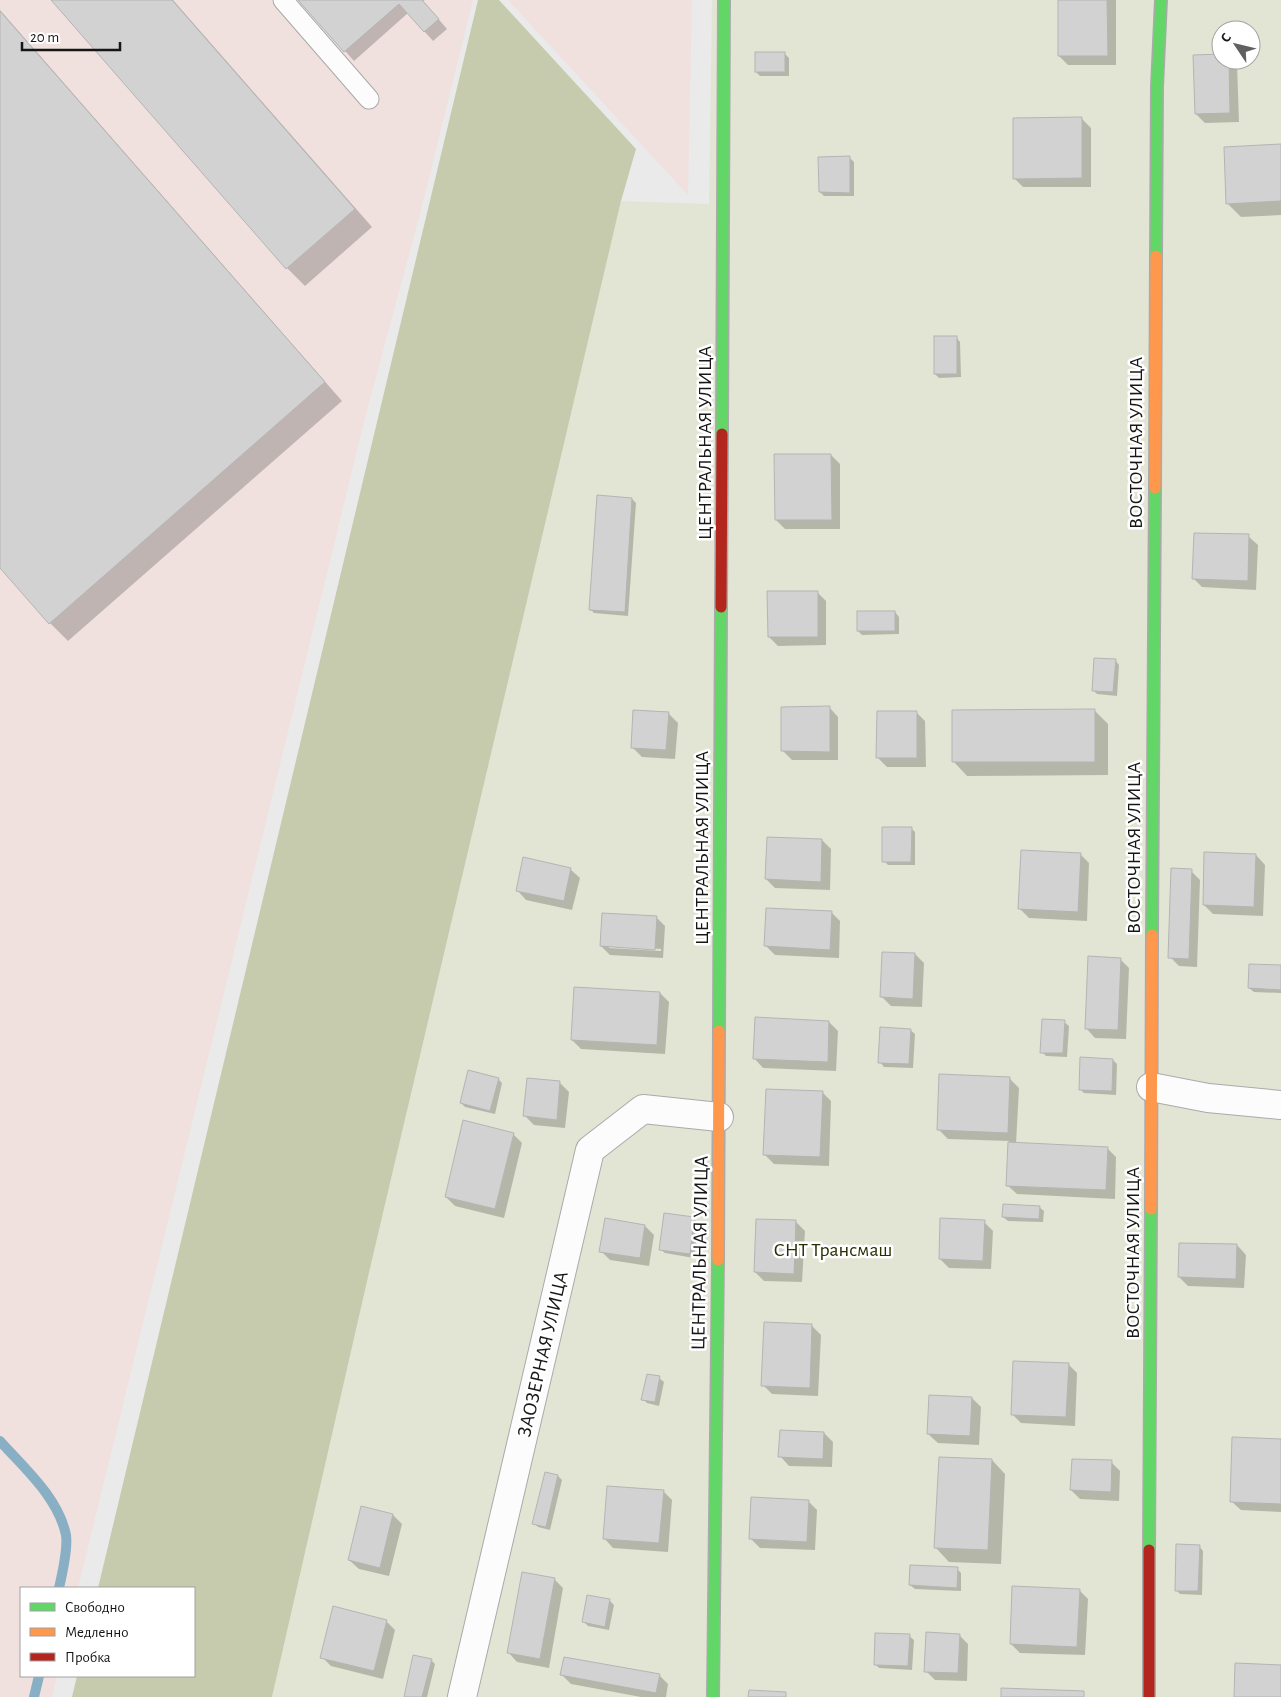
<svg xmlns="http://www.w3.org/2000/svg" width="1281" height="1697" font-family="'Alegreya Sans',sans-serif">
<rect width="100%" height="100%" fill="#eaeaeb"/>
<g fill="#f0e1df">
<polygon points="0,0 473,0 420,214 366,414 78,1588 21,1588 21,1676 57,1676 52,1697 0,1697"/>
<polygon points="508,0 692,0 688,195"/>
</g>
<path fill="#e2e5d3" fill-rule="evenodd" d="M712 0H1281V1697H272L371 1264 621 201 709 204ZM1221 30H1251V60H1221Z"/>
<polygon fill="#c7cbad" points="478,0 499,0 636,149 621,201 371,1264 272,1697 72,1697 77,1676 194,1676 194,1588 98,1588"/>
<g fill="#0003" fill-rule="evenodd">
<polygon points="53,0 173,0 372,227 305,286 287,268"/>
<polygon points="300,0 425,0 423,1 447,29 433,41 408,13 354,61"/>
<polygon points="1059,0 1116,0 1116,65 1068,65 1059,56"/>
<polygon points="0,10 342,401 68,641 50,623 0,566"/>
<polygon points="785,54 789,58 789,76 760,76 756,72"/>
<polygon points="1221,56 1221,60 1232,60 1237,64 1239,122 1205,123 1196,114"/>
<polygon points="1081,118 1091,128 1091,187 1023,187 1014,178"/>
<polygon points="1281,146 1281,215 1241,217 1227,203"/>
<polygon points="850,158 854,162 854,196 824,196 820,192"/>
<polygon points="956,337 960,342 961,377 939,378 935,374"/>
<polygon points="831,455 840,464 840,529 785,529 776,520"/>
<polygon points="632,499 636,503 628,616 594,613 590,609"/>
<polygon points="1248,536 1258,545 1256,590 1202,587 1193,578"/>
<polygon points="817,592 826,601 826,645 778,646 769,637"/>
<polygon points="895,612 899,617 899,634 862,635 858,631"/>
<polygon points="1115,660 1119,665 1117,696 1097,694 1093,690"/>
<polygon points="829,707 838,717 838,760 792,760 783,751"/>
<polygon points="1094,710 1108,724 1108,775 967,776 954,762"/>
<polygon points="916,712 925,721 926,767 887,767 878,758"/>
<polygon points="669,714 678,723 675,759 642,757 633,748"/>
<polygon points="911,828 915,832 915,865 888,865 884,861"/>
<polygon points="822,840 831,849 830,890 775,888 766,879"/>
<polygon points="1080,854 1089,863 1087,921 1029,918 1020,909"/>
<polygon points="1256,855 1265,865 1263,916 1213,914 1204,905"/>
<polygon points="570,869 580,878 572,910 526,900 517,890"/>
<polygon points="1191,871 1200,880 1197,967 1179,966 1170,957"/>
<polygon points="831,912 840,921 839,958 775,955 766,946"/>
<path d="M656 917 665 926 663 958 610 955 601 946ZM609 946 661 949V951L609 948Z"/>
<polygon points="915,954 924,963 922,1007 891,1006 882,997"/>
<polygon points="1120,959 1129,968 1126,1039 1095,1038 1086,1028"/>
<polygon points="1281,966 1281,993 1254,992 1249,988"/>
<polygon points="660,993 669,1002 665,1054 581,1049 572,1040"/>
<polygon points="829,1022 838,1031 836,1071 763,1068 754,1058"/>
<polygon points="1064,1022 1069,1026 1067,1057 1046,1056 1042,1052"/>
<polygon points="910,1030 915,1034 913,1068 884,1067 880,1062"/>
<polygon points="1113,1060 1117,1064 1116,1095 1084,1093 1080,1089"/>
<polygon points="498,1079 502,1083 495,1114 465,1107 461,1103"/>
<polygon points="1010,1079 1019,1088 1016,1144 1107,1148 1116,1157 1115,1199 1017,1194 1007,1185 1009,1141 948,1139 939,1130"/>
<polygon points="560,1083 569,1092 565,1128 534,1125 525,1116"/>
<polygon points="822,1092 831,1101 829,1166 774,1164 765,1155"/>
<polygon points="513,1134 522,1143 504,1218 455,1206 446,1197"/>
<polygon points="1039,1207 1044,1211 1043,1222 1008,1221 1003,1217"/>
<polygon points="694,1219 698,1223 694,1258 665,1253 660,1249"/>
<polygon points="795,1221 805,1231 802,1282 764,1281 755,1272"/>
<polygon points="984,1222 993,1231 991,1269 949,1268 940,1259"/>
<polygon points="645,1226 654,1235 649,1266 610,1260 601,1251"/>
<polygon points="1237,1245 1246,1255 1244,1288 1188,1286 1179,1277"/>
<polygon points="812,1326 821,1335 818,1396 772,1394 763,1385"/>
<polygon points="1068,1364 1077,1373 1075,1426 1021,1423 1012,1414"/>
<polygon points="659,1378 664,1382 659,1406 647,1403 643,1399"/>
<polygon points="972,1398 981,1407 979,1445 938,1443 928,1434"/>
<polygon points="824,1433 833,1442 832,1467 789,1466 780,1456"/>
<polygon points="1281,1440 1281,1512 1241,1510 1231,1501"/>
<polygon points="992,1460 1005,1474 1001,1564 949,1562 936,1548"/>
<polygon points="1111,1462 1120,1471 1119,1501 1080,1499 1071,1490"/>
<polygon points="546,1473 558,1476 562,1480 550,1530 538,1527 534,1523"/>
<polygon points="663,1491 672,1500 668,1552 613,1548 604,1538"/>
<polygon points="808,1501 817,1510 815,1550 760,1548 751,1539"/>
<polygon points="393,1515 402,1524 389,1576 359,1569 349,1560"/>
<polygon points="1199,1546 1203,1551 1202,1595 1180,1594 1176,1590"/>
<polygon points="957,1569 961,1573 961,1591 915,1589 910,1585"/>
<polygon points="554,1579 563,1588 549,1668 517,1662 508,1652"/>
<polygon points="1079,1590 1088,1599 1085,1655 1020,1653 1011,1644"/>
<polygon points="610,1601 614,1605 609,1630 588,1626 584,1622"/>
<polygon points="386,1621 395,1630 383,1679 331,1666 322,1657"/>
<polygon points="959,1635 968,1644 967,1681 935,1680 926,1671"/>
<polygon points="909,1636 914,1640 912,1670 879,1668 875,1664"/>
<polygon points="431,1660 435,1664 427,1697 405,1697"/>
<polygon points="562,1675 659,1675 668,1684 666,1697 641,1697 571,1684"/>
</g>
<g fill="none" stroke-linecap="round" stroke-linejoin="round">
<g stroke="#89afc4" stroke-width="10">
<path d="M0 1441C24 1468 58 1497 66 1535 68 1548 62 1575 59 1588"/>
<polyline points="34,1697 39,1676"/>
</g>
</g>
<g fill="#d2d2d2" stroke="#b4b4b5">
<polygon points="51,0 172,0 355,209 286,269"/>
<polygon points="298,0 422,0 439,19 424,32 399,4 344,52"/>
<polygon points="1058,0 1107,0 1108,56 1058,56"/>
<polygon points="0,11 325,382 49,624 0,568"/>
<rect x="755" y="52" width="30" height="20"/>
<polygon points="1221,54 1221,60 1229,60 1230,113 1195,114 1193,55"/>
<polygon points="1082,117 1082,178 1013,179 1013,118"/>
<polygon points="1281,144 1281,201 1226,204 1224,147"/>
<polygon points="850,156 850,193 819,192 818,157"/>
<rect x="934" y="336" width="23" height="38"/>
<polygon points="774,454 831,454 832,520 775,520"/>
<polygon points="597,495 632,498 625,612 589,610"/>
<polygon points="1194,533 1249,534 1248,581 1192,579"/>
<polygon points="767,591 818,591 818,637 768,637"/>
<rect x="857" y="611" width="38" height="20"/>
<polygon points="1094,658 1116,659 1113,692 1092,691"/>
<polygon points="830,706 830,752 781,751 781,707"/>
<polygon points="1095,709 1095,762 952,762 952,710"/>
<polygon points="633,710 669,712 666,750 631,748"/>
<polygon points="877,711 917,711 917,758 876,758"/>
<polygon points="882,827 912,827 911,862 882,862"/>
<polygon points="767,837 822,839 821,882 765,879"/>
<polygon points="1021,850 1081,853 1078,912 1018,909"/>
<polygon points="1204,852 1256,854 1254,907 1203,905"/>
<polygon points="523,857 571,868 564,901 516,891"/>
<polygon points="1171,868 1192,869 1189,959 1168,958"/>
<polygon points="766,908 832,911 830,950 764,946"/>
<polygon points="602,913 657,916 655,950 600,946"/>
<polygon points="882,952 915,953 913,999 880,997"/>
<polygon points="1088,956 1121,958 1118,1030 1085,1029"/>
<polygon points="1249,964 1281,965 1281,990 1248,988"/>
<polygon points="574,987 660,992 657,1045 571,1040"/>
<polygon points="755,1017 829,1021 828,1062 753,1059"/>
<polygon points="1042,1019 1065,1020 1063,1053 1040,1053"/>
<polygon points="880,1027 911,1029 909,1064 878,1063"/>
<polygon points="1080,1057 1113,1059 1112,1091 1079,1090"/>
<polygon points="468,1070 499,1078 490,1111 460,1103"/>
<polygon points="939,1074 1010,1077 1008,1133 937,1130"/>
<polygon points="527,1078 560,1081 557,1120 523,1116"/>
<polygon points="766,1089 823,1091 820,1157 763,1155"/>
<polygon points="463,1120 514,1133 495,1209 445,1197"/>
<polygon points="1008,1142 1108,1147 1106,1190 1006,1186"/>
<polygon points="1003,1204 1040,1206 1039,1219 1002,1217"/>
<polygon points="664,1213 694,1217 690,1254 659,1250"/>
<polygon points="605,1218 645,1225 640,1258 599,1252"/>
<polygon points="940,1218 985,1220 983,1261 939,1259"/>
<polygon points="756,1219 796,1220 794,1274 754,1272"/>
<polygon points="1179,1243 1237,1244 1236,1279 1178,1277"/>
<polygon points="764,1322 812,1324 810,1388 761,1386"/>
<polygon points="1013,1361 1069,1363 1066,1417 1011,1415"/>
<polygon points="647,1374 660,1376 655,1402 641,1400"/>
<polygon points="929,1395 972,1397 970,1436 927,1434"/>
<polygon points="780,1430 824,1432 823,1459 778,1457"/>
<polygon points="1232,1437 1281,1439 1281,1504 1230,1502"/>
<polygon points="939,1457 992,1459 988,1550 934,1548"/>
<polygon points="1072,1459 1112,1460 1111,1492 1070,1490"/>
<polygon points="545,1472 558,1475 546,1527 532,1524"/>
<polygon points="607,1486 664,1490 659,1543 603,1539"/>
<polygon points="751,1497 809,1500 807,1542 749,1539"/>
<polygon points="361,1506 393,1514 380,1568 348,1560"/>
<polygon points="1176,1544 1200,1545 1198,1591 1175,1591"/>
<polygon points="910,1565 958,1567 957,1588 909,1585"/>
<polygon points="522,1572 555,1578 540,1659 507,1653"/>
<polygon points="1012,1586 1080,1589 1077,1647 1010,1644"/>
<polygon points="587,1595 610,1599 605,1627 582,1622"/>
<polygon points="333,1606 387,1620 374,1671 320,1658"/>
<polygon points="926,1632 960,1634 958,1673 924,1672"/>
<polygon points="875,1633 910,1634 908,1666 874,1665"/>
<polygon points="413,1655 432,1659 422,1697 404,1697"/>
<polygon points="564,1657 660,1674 656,1693 560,1675"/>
<polygon points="1235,1663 1281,1665 1281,1697 1234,1697"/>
<polygon points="1001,1688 1084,1691 1084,1697 1001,1697"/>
<polygon points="749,1690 786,1692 786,1697 748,1697"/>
</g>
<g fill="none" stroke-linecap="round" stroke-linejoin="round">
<defs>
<polyline id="lane" points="283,0 369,99"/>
<g id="street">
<polyline points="1151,1087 1208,1098 1281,1105"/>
<polyline points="462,1697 590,1150 643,1109 719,1117"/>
</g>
<g id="fast">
<polyline points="1156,256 1157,87 1161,0"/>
<polyline points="722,434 724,0"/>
<polyline points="1152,935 1155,488"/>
<polyline points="719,1031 721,607"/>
<polyline points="1149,1550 1151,1209"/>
<polyline points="713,1697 718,1260"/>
</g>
<g id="slow">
<polyline points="1155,488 1156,256"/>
<polyline points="1151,1209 1152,935"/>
<polyline points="718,1260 719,1031"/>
</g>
<g id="jam">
<polyline points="721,607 722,434"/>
<polyline points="1149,1697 1149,1550"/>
</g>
</defs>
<use href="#lane" stroke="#aaaaab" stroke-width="21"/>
<use href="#street" stroke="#aaaaab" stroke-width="30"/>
<use href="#fast" stroke="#aaaaab" stroke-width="14"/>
<use href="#slow" stroke="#aaaaab" stroke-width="14"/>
<use href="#jam" stroke="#aaaaab" stroke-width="14"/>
<use href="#lane" stroke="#fcfcfc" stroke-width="19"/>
<use href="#street" stroke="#fcfcfc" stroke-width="28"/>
<use href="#fast" stroke="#63d668" stroke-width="11"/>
<use href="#slow" stroke="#ff974d" stroke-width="11"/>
<use href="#jam" stroke="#b3261e" stroke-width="11"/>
</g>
<g text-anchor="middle" stroke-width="5" stroke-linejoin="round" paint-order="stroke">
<g font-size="20" fill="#161617" stroke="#fff">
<text transform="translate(704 443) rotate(-90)" y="7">ЦЕНТРАЛЬНАЯ УЛИЦА</text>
<text transform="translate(1135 443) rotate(-90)" y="7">ВОСТОЧНАЯ УЛИЦА</text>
<text transform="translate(701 848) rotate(-90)" y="7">ЦЕНТРАЛЬНАЯ УЛИЦА</text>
<text transform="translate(1133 848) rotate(-90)" y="7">ВОСТОЧНАЯ УЛИЦА</text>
<text transform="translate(699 1253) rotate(-89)" y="7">ЦЕНТРАЛЬНАЯ УЛИЦА</text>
<text transform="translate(1132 1253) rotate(-90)" y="7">ВОСТОЧНАЯ УЛИЦА</text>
<text transform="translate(542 1354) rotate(-77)" y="7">ЗАОЗЕРНАЯ УЛИЦА</text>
</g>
<g font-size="20" fill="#2b2e03" stroke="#fff">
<text x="833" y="1256">СНТ Трансмаш</text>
</g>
</g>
<rect x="20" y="1587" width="175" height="90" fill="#ffffff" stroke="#a2a2a2"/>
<rect x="30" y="1603" width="25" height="8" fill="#63d668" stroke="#a2a2a2"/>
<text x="65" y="1612" font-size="15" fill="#161617">Свободно</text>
<rect x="30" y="1628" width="25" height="8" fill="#ff974d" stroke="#a2a2a2"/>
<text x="65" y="1637" font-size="15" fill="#161617">Медленно</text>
<rect x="30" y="1653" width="25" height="8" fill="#b3261e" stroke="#a2a2a2"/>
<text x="65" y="1662" font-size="15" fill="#161617">Пробка</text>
<g transform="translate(1236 45) rotate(305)"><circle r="24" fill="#ffffff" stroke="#a2a2a2"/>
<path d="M0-4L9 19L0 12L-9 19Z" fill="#606061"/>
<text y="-8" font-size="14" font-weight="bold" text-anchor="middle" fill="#161617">С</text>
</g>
<path d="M22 42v8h98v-8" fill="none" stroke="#161617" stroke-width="2.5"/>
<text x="30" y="42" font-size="15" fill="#161617" stroke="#ffffff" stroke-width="4" paint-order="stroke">20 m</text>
</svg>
